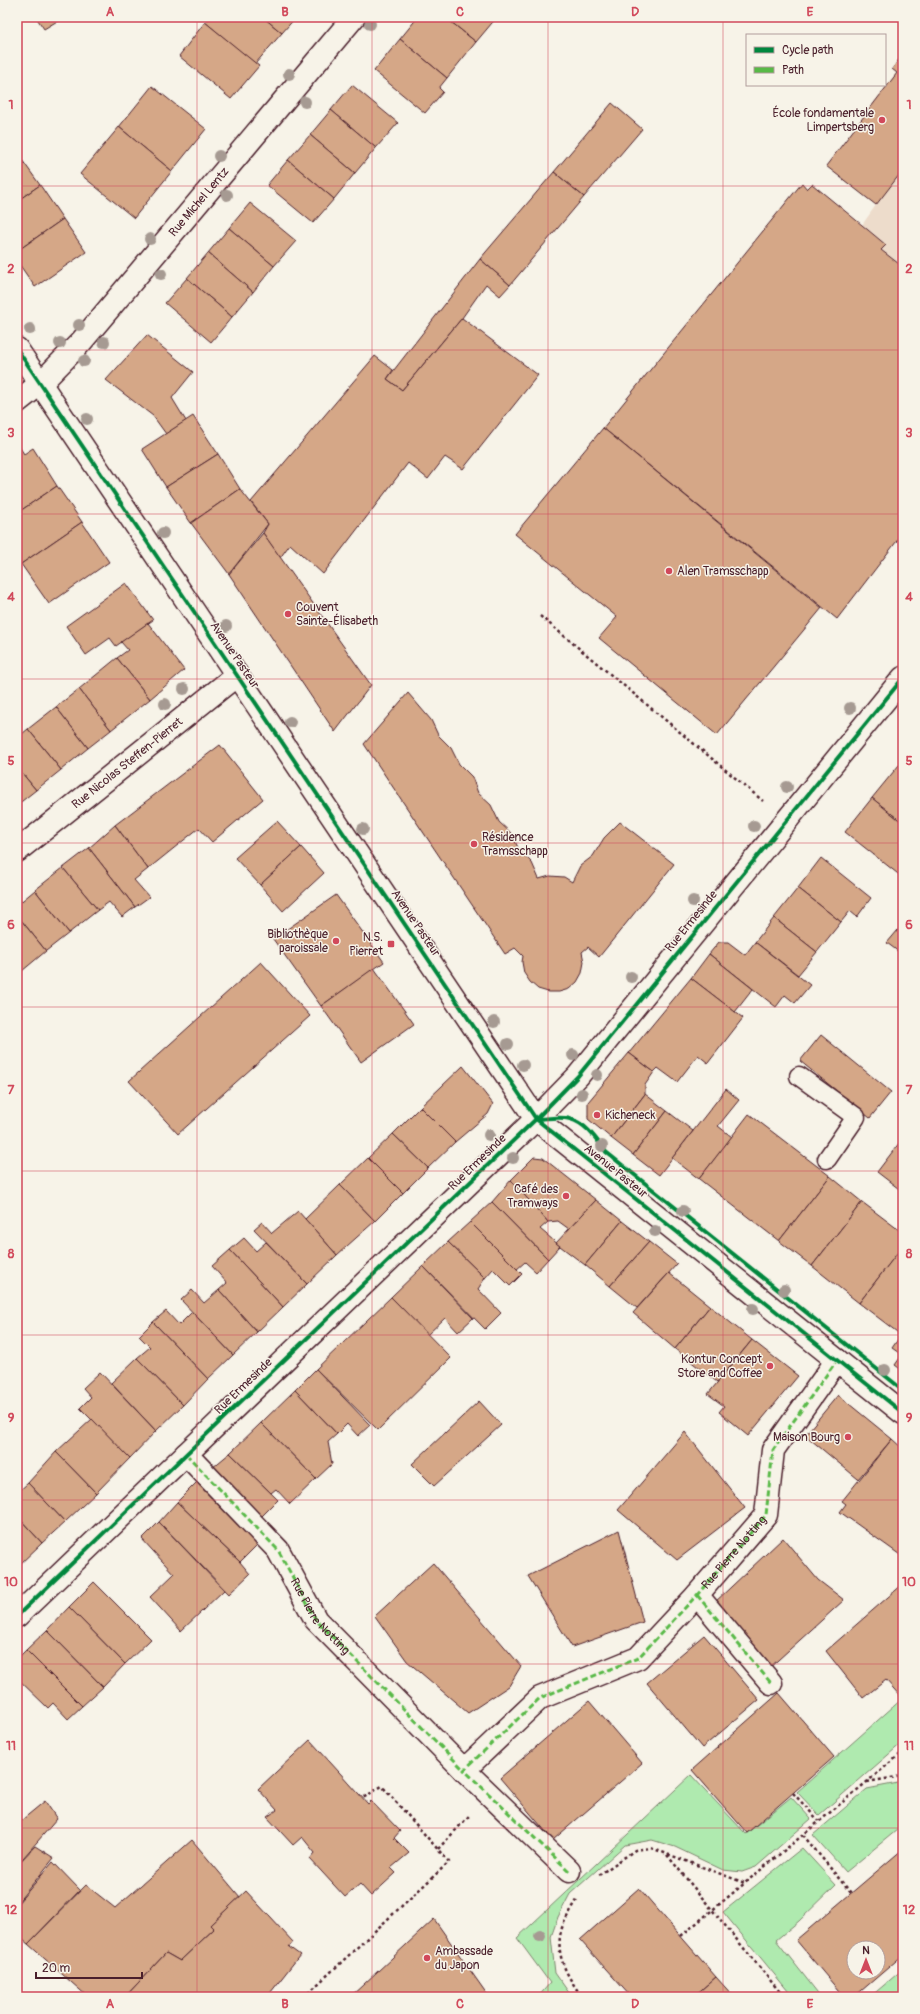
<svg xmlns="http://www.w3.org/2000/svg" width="920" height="2014" font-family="Pangolin,sans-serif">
<rect width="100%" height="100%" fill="#f7f3e8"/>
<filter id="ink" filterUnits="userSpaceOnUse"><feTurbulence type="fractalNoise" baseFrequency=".025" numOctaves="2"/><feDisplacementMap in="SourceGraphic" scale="8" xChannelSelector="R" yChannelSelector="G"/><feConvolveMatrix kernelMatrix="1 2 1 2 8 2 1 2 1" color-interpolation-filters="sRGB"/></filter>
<g filter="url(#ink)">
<polygon fill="#eddccb" points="903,54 903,267 881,250 885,244 862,225 876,205 826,166 896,73 892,69"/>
<g fill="#afeaaf" stroke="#7c846d">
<polygon points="903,1698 903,1742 819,1815 797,1792"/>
<polygon points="691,1775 746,1834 791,1797 811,1819 756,1867 742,1872 723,1870 675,1847 652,1840 625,1845 570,1894 558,1917 551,1937 555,1973 572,1997 538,1997 550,1983 517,1938"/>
<polygon points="903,1782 903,1825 846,1872 813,1835 867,1789"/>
<polygon points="802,1848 836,1885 799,1921 776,1940 821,1997 793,1997 723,1912"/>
<polygon points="903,1969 903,1997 870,1997"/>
</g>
<g fill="#d5a787" stroke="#4a1f2b" fill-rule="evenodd">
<polygon points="36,17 57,17 59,20 44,29"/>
<polygon points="209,17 263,17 282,33 255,64 205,22"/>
<polygon points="263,17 296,17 282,33"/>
<polygon points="418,17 445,17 476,42 447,78 400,39"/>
<polygon points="445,17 497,17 476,42"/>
<polygon points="205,22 259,66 231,99 179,56"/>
<polygon points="400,39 447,78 439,88 443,92 425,113 374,71"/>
<polygon points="903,54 903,170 876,205 826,166 897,73 892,69"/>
<polygon points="352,85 398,123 376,148 331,110"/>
<polygon points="152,86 206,129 172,171 119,127"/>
<polygon points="612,103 642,129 584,197 554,172"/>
<polygon points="331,110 376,148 355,173 310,135"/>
<polygon points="119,127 172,171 134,218 80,174"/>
<polygon points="310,135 355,173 334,199 288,160"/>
<polygon points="17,153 40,185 17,201"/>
<polygon points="288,160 334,199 313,223 267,185"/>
<polygon points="554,172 584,197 510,285 480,259"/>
<polygon points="802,183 807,189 812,184 862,225 886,245 881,250 903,267 903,533 837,619 603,428"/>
<polygon points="40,185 63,219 17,251 17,201"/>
<polygon points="250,203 296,241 274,266 229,228"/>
<polygon points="63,219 86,252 35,287 17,261 17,251"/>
<polygon points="229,228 274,266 253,292 208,253"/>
<polygon points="208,253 253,292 232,317 187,278"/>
<polygon points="480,259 510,285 500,296 486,284 462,318 402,390 387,379"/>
<polygon points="187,278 232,317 211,342 165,303"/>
<polygon points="462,318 538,375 463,469 445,457 428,479 408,463 323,574 290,544 280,558 263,533 268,524 251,502 375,356 393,370 387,379 402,390"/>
<polygon points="147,335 193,372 172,398 186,421 166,434 153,416 106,380"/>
<polygon points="193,416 218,454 166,487 142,449"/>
<polygon points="603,428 822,608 717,735 599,638 617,617 515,534"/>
<polygon points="17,443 24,454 33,448 57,486 17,513"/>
<polygon points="218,454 240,489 191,523 166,487"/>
<polygon points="57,486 82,522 21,564 17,558 17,513"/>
<polygon points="240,489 268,524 229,574 191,523"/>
<polygon points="82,522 109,562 49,604 21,564"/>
<polygon points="263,533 371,685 335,732 229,574"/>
<polygon points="126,583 153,620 116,646 110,638 86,655 66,626"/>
<polygon points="148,623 184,670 150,699 117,658 128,650 121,642"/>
<polygon points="117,658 150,699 111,730 79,689"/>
<polygon points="79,689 111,730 88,748 56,707"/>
<polygon points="408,693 431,720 438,735 451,748 459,764 472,777 478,793 491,805 499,822 512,834 519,850 532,863 539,879 550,876 564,877 572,882 580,866 593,856 604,838 620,822 674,864 599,957 588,947 582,952 584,962 582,973 577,982 569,989 559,992 548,992 538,989 530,982 524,973 522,962 523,956 515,948 505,954 364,744"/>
<polygon points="56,707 88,748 61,770 28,729"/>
<polygon points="28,729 61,770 36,790 17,767 17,738"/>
<polygon points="220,745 263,799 212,842 199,828 148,869 115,825"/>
<polygon points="899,765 903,768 903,823 872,798"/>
<polygon points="17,767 36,790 17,805"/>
<polygon points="872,798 903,823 902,877 845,832"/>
<polygon points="277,821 301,847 260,885 235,858"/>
<polygon points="115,825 148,869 134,880 149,897 135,907 89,848"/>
<polygon points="301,847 324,873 283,911 260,885"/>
<polygon points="89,848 135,907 122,917 109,902 98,910 63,868"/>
<polygon points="821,858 871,898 857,917 850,911 841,922 798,888"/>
<polygon points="63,868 98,910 69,933 35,890"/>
<polygon points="798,888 841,922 817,952 774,918"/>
<polygon points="35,890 69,933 46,951 17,915 17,905"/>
<polygon points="336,895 384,962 321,1006 273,939"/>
<polygon points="17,915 46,951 22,971 17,966"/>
<polygon points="774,918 817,952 798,975 755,942"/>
<polygon points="903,924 903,955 887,943"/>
<polygon points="719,942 728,942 745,955 755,942 810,985 795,1003 785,995 776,1007 709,954"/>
<polygon points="709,954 753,989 735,1012 691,978"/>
<polygon points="261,962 310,1016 178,1134 129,1081"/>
<polygon points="374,968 414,1024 361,1062 321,1006"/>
<polygon points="691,978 743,1018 708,1063 698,1055 677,1082 658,1068 654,1072 629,1053"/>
<polygon points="821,1035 891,1092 870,1118 800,1061"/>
<polygon points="629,1053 654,1072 645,1085 645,1094 611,1138 588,1119 588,1102"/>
<polygon points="463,1066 493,1104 488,1114 455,1142 420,1107"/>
<polygon points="726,1089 739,1100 718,1126 732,1137 699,1179 672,1158"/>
<polygon points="645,1094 667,1111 633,1155 611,1138"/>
<polygon points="420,1107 455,1142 428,1168 393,1134"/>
<polygon points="667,1111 693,1131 659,1175 633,1155"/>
<polygon points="749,1114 830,1176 779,1241 699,1179"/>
<polygon points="393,1134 428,1168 403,1193 368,1158"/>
<polygon points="903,1138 903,1192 877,1172"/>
<polygon points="534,1157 543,1158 596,1200 569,1229 558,1221 548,1222 511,1180"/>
<polygon points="368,1158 403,1193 375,1221 340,1185"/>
<polygon points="830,1176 862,1202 812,1266 779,1241"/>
<polygon points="511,1180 548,1222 540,1229 560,1246 548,1259 492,1202"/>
<polygon points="340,1185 375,1221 337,1255 305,1219"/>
<polygon points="596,1200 622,1221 585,1265 556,1243"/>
<polygon points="492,1202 548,1259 536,1272 525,1262 516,1270 470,1222"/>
<polygon points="862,1202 903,1233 903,1246 859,1303 812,1266"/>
<polygon points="298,1211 337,1255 307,1284 254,1229 262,1222 272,1233"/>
<polygon points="622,1221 649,1242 610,1286 585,1265"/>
<polygon points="470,1222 522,1274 510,1286 493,1269 485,1278 448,1242"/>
<polygon points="244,1238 256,1251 266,1242 307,1284 283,1307 230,1250"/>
<polygon points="448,1242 485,1278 478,1289 501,1313 485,1329 423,1266"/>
<polygon points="649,1242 677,1264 637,1308 610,1286"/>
<polygon points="902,1247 903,1247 903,1371 895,1365 902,1355 892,1348 901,1335 859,1303"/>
<polygon points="230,1250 283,1307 257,1332 219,1290 227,1283 212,1266"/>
<polygon points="423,1266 473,1318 458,1332 445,1318 427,1335 391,1297"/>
<polygon points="669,1273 710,1306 675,1349 633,1313"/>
<polygon points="192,1290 204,1303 219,1290 257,1332 233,1355 181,1300"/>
<polygon points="391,1297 451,1358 378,1430 316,1369"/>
<polygon points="710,1306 752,1340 717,1382 675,1349"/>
<polygon points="166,1311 179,1325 192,1312 233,1355 208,1379 153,1322"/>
<polygon points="153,1322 208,1379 183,1405 137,1358 150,1347 139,1336"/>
<polygon points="752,1340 798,1376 748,1436 719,1412 724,1406 708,1394"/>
<polygon points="137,1358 183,1405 156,1431 111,1383"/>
<polygon points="316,1369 370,1425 358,1436 347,1424 337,1434 295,1390"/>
<polygon points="100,1372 156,1431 130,1458 80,1408 91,1397 83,1388"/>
<polygon points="295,1390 337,1434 328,1442 332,1464 316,1479 261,1423"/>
<polygon points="838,1395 892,1439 858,1479 805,1435"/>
<polygon points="479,1401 501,1425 434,1486 412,1464"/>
<polygon points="92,1419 130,1458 96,1493 56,1452"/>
<polygon points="261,1423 316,1479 290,1504 276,1489 271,1493 230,1453"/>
<polygon points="685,1432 745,1508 677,1560 618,1510"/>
<polygon points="892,1439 903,1449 903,1557 840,1512 846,1504 842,1501"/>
<polygon points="56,1452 96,1493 65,1522 28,1483"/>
<polygon points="230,1453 278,1500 261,1517 206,1473"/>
<polygon points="199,1480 257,1545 240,1562 177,1502"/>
<polygon points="28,1483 65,1522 42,1543 17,1516 17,1493"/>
<polygon points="177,1502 240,1562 250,1574 229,1594 159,1522"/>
<polygon points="17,1516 42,1543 18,1566 17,1564"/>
<polygon points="159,1522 224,1590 181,1631 150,1597 174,1574 142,1539"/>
<polygon points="619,1530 643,1622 572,1647 528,1576"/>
<polygon points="783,1538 818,1580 844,1600 767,1670 714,1603"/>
<polygon points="433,1563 521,1666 509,1686 468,1713 407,1661 375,1616"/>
<polygon points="94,1582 151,1639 125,1664 69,1607"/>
<polygon points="903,1584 903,1695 901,1697 886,1680 863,1698 826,1651"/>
<polygon points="69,1607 125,1664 103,1687 47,1630"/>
<polygon points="47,1630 103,1687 82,1706 26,1650"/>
<polygon points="704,1635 759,1700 702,1748 647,1683"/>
<polygon points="26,1650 82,1706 68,1719 53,1703 48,1708 17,1678 17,1659"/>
<polygon points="779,1693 834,1757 747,1833 692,1770"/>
<polygon points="589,1701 642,1763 553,1840 500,1778"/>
<polygon points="310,1740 368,1804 371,1801 400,1831 394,1838 409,1853 391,1868 396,1873 371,1896 360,1884 345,1897 310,1859 315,1853 302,1837 293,1845 267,1817 277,1810 258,1789"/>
<polygon points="45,1801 57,1819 17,1865 17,1824"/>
<polygon points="192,1840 240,1897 210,1925 214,1929 180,1961 166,1953 125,1997 88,1997 28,1944 86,1885 115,1908"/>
<polygon points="35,1846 54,1858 17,1903 17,1865"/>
<path d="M903 1849V1955L854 1997H844L796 1940ZM854 1948H878V1972H854Z"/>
<polygon points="53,1862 80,1890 28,1944 17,1935 17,1904"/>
<polygon points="639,1888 716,1977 693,1997 631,1997 580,1940"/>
<polygon points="246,1891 293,1942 289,1947 300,1955 267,1997 125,1997 166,1953 180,1961 214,1929 210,1925"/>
<polygon points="434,1919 489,1997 350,1997"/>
<polygon points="716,1977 734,1997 693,1997"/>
</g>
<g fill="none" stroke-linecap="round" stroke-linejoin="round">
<defs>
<polyline id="service" points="799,1076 856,1117 827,1159"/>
<polyline id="pedestrian" points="697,1595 771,1683"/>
<g id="minor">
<polyline points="17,349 536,1119 903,1413"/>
<path id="s1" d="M17 402 41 383 81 342 354 17"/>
<path id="s2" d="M17 851 237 675"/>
<polyline points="186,1454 278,1550 316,1620 464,1770"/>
<polyline points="17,1616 536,1119 578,1076 903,678"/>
<path id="s3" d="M569 1871 464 1770 540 1698 638 1658 697 1595 766 1515 773 1450 837 1360"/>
</g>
</defs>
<use href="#service" stroke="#4a1f2b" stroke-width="21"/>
<use href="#pedestrian" stroke="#4a1f2b" stroke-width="25"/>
<use href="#minor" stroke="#4a1f2b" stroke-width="25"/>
<g stroke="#4a1f2b" stroke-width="2.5" stroke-dasharray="3 3" stroke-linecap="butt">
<polyline points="540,616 763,801"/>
<polyline points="867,1782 903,1776"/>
<polyline points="793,1793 819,1821"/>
<polyline points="803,1835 851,1893"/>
<polyline points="438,1849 469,1816"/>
<polyline points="667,1855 784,1997"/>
<polyline points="599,1875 635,1850 651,1848 745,1883"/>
<path d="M577 1900C572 1909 564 1920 561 1931 555 1957 568 1977 582 1997"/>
<polyline points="681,1936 903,1752"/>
<polyline points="304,1997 449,1862 382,1786 363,1798"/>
</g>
<use href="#service" stroke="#f7f3e8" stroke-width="18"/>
<use href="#pedestrian" stroke="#f7f3e8" stroke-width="22"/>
<use href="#minor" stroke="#f7f3e8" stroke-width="22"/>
<g stroke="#58b947" stroke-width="3" stroke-dasharray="6 3" stroke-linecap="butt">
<path id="s4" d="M186 1454 278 1550 316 1620 464 1770"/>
<polyline points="697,1595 771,1683"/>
<polyline points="569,1871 464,1770 540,1698 638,1658 697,1595 766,1515 773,1450 837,1360"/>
</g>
<defs>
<g id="cycleway">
<polyline points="17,349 536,1119 903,1413"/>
<path d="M536 1119C546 1119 560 1116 570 1119 586 1123 597 1140 606 1152L903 1390"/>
<polyline points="17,1616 536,1119 578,1076 903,678"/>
</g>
</defs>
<use href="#cycleway" stroke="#f7f3e8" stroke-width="6"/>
<use href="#cycleway" stroke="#00873e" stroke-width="4"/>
</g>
<g fill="#a69a92">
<circle cx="370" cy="24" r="6"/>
<circle cx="289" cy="74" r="6"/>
<circle cx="305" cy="102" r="6"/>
<circle cx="219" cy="156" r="6"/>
<circle cx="227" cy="195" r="6"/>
<circle cx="150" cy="239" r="6"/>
<circle cx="161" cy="274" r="6"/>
<circle cx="79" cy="325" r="6"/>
<circle cx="30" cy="329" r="6"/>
<circle cx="104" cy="342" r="6"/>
<circle cx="60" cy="343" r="6"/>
<circle cx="84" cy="361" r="6"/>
<circle cx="87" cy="419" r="6"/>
<circle cx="163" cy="533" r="6"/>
<circle cx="226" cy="626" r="6"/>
<circle cx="184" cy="689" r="6"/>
<circle cx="165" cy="704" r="6"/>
<circle cx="850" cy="708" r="6"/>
<circle cx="290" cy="722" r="6"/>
<circle cx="787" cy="787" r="6"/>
<circle cx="754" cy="826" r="6"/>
<circle cx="363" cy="829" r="6"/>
<circle cx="693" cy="901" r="6"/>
<circle cx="631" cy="977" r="6"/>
<circle cx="494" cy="1022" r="6"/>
<circle cx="508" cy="1044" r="6"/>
<circle cx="573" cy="1055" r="6"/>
<circle cx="523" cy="1065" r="6"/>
<circle cx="597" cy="1075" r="6"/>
<circle cx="582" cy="1094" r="6"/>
<circle cx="489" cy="1135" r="6"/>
<circle cx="602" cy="1146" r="6"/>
<circle cx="513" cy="1158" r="6"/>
<circle cx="683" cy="1211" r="6"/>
<circle cx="655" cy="1231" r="6"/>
<circle cx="784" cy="1290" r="6"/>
<circle cx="753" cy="1309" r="6"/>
<circle cx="885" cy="1370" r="6"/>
<circle cx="540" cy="1936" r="6"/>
</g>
</g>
<path fill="none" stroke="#d1495b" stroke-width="1" stroke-opacity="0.55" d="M197 17V1997M372 17V1997M548 17V1997M723 17V1997M17 186H903M17 350H903M17 514H903M17 679H903M17 843H903M17 1007H903M17 1171H903M17 1335H903M17 1500H903M17 1664H903M17 1828H903"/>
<g fill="#d1495b" stroke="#f7f3e8" stroke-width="1.5">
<circle cx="882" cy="120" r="4"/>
<circle cx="669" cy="571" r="4"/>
<circle cx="288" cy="614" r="4"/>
<circle cx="474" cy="844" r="4"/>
<circle cx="336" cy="941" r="4"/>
<rect x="387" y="940" width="8" height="8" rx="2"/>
<circle cx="597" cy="1115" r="4"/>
<circle cx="566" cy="1196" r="4"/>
<circle cx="770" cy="1366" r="4"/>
<circle cx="848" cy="1437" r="4"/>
<circle cx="427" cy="1958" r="4"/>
</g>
<g text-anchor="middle" stroke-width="3" stroke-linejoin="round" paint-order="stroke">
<g font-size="12" fill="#4a1f2b" stroke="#f7f3e8" text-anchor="end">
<text x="874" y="117">École fondamentale<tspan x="874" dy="14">Limpertsberg</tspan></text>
<text x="677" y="575" text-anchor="start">Alen Tramsschapp</text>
<text x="296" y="611" text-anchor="start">Couvent<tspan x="296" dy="14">Sainte-Élisabeth</tspan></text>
<text x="482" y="841" text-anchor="start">Résidence<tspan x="482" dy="14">Tramsschapp</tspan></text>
<text x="328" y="938">Bibliothèque<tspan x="328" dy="14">paroissale</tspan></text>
<text x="383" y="941">N.S.<tspan x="383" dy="14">Pierret</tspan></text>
<text x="605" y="1119" text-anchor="start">Kicheneck</text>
<text x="558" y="1193">Café des<tspan x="558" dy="14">Tramways</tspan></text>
<text x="762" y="1363">Kontur Concept<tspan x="762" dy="14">Store and Coffee</tspan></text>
<text x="840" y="1441">Maison Bourg</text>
<text x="435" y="1955" text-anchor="start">Ambassade<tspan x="435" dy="14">du Japon</tspan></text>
</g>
<g font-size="12" fill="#4a1f2b" stroke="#f7f3e8">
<text dy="4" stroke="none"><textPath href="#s1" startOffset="271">Rue Michel Lentz</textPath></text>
<text transform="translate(235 655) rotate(56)" y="4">Avenue Pasteur</text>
<text dy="4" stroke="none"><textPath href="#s2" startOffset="141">Rue Nicolas Steffen-Pierret</textPath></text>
<text transform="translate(691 921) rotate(-51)" y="4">Rue Ermesinde</text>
<text transform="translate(416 923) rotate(56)" y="4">Avenue Pasteur</text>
<text transform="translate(477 1162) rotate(-44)" y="4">Rue Ermesinde</text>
<text transform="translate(616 1171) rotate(39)" y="4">Avenue Pasteur</text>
<text transform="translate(243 1386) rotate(-44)" y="4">Rue Ermesinde</text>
<text dy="4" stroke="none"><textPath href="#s3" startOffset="499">Rue Pierre Notting</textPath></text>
<text dy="4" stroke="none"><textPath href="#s4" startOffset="212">Rue Pierre Notting</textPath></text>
</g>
</g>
<rect width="920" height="2014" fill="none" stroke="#f7f3e8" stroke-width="44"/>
<rect x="746" y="34" width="140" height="52" fill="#f7f3e8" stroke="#b29e9c"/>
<rect x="754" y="47" width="20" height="6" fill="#00873e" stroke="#b29e9c"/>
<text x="782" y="54" font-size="12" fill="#4a1f2b">Cycle path</text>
<rect x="754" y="67" width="20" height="6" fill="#58b947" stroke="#b29e9c"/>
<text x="782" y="74" font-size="12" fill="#4a1f2b">Path</text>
<g transform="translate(866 1960)"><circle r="19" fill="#f7f3e8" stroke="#b29e9c"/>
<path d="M0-3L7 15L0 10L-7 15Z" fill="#d1495b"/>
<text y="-6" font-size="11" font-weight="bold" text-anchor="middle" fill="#4a1f2b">N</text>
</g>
<path d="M36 1972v6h106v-6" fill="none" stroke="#4a1f2b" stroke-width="2"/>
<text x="42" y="1972" font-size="12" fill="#4a1f2b" stroke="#f7f3e8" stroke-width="3" paint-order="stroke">20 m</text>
<rect x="22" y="22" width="876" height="1970" fill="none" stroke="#d1495b" stroke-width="1.5"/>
<g font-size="13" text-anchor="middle" font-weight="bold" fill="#d1495b">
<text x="110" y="16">A</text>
<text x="285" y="16">B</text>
<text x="460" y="16">C</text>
<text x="635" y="16">D</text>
<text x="810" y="16">E</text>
<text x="11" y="109">1</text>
<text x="909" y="109">1</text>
<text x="11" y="273">2</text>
<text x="909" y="273">2</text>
<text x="11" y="437">3</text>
<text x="909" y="437">3</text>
<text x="11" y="601">4</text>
<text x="909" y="601">4</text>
<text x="11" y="765">5</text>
<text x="909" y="765">5</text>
<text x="11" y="929">6</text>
<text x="909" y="929">6</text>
<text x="11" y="1094">7</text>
<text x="909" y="1094">7</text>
<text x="11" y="1258">8</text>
<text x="909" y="1258">8</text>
<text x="11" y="1422">9</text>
<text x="909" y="1422">9</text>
<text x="11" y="1586">10</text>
<text x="909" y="1586">10</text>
<text x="11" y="1750">11</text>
<text x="909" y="1750">11</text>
<text x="11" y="1914">12</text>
<text x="909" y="1914">12</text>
<text x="110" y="2008">A</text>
<text x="285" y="2008">B</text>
<text x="460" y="2008">C</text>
<text x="635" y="2008">D</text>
<text x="810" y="2008">E</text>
</g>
</svg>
